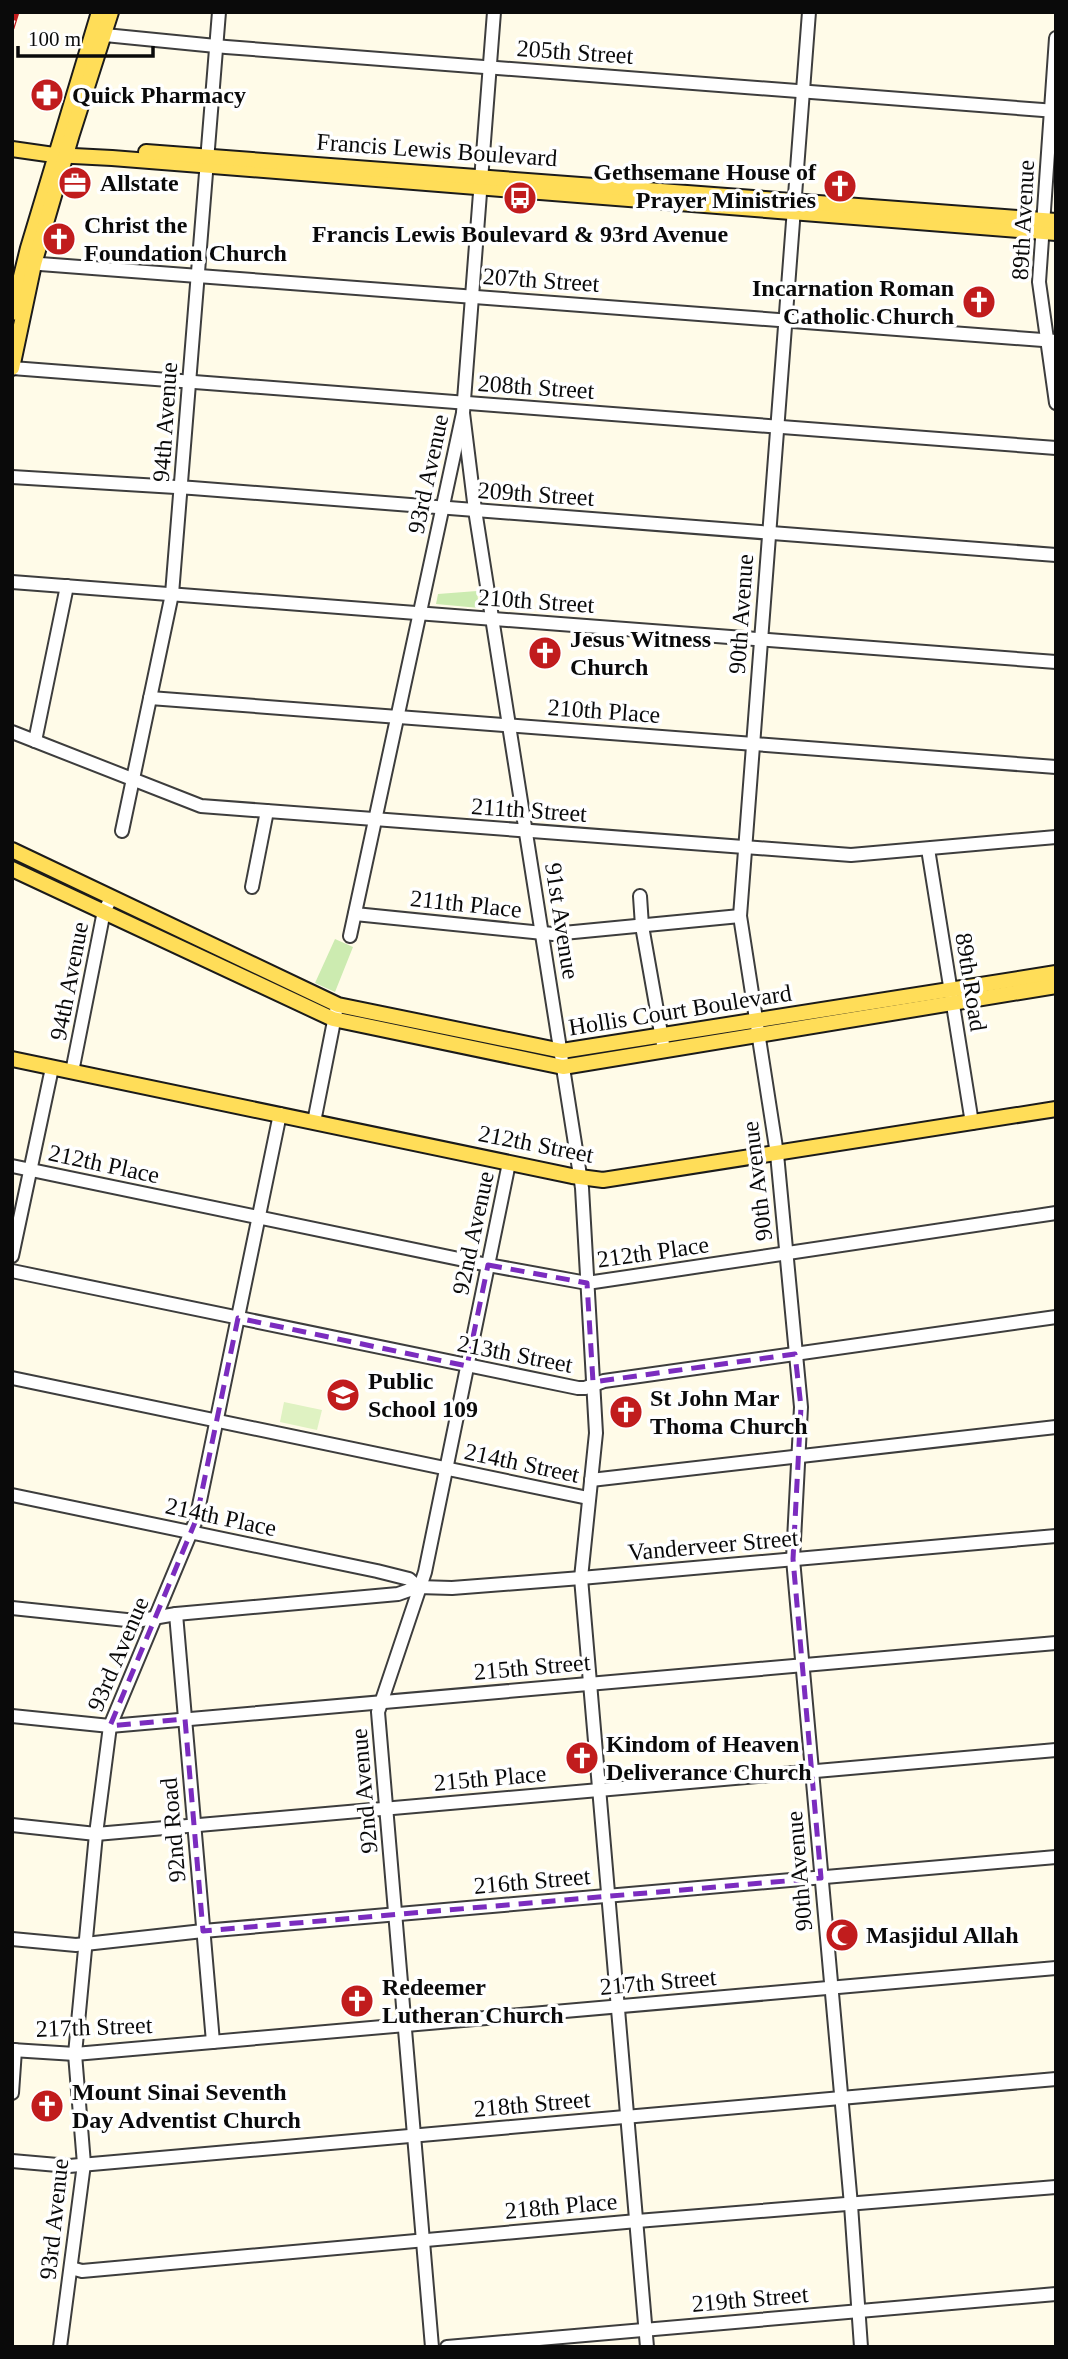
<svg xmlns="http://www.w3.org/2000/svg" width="1068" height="2359" font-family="Georgia,serif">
<rect width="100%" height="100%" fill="#fffbe8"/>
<g fill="#ccebb0">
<polygon points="477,591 479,608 436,604 438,594"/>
<polygon points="335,939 353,947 335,992 315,983"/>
</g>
<polygon fill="#dff2c2" points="284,1402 322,1410 317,1430 280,1422"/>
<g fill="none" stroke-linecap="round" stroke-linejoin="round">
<defs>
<g id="minor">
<polyline points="809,12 740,916 777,1154 801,1407 793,1559 851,2205 861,2347"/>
<polyline points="95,34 226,47 1056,111"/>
<polyline points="1056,38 1039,282 1056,403"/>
<polyline points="27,263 1056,341"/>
<polyline points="12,368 1056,448"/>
<polyline points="463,413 475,510 582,1188 596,1433 581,1578 647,2347"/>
<polyline points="12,477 192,488 1056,555"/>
<polyline points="12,582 1056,662"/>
<polyline points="150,698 1056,767"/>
<polyline points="12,732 201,806 851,855 1056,837"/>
<polyline points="35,741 67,586"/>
<polyline points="122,831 172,594 219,12"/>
<polyline points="928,849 972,1123"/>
<polyline points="252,887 267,811"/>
<polyline points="640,896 642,926 664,1050"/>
<polyline points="355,914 553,934 740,916"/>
<polyline points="350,936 463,413 494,12"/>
<polyline points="72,1072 104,911 111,899"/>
<polyline points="314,1122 336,1011"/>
<polyline points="12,1166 488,1265 587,1283 1056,1213"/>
<polyline points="12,1256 52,1068"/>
<polyline points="12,1271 578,1388 585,1388 604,1381 1056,1317"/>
<polyline points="12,1378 588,1498"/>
<polyline points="591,1480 1056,1427"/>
<polyline points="12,1495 377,1571 409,1579 418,1587"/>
<polyline points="12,1608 136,1621 176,1614 398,1594 418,1587 452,1588 581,1578 1056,1536"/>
<polyline points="176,1614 213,2042"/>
<polyline points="12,1716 110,1726 1056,1643"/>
<polyline points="12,1825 96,1834 1056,1750"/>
<polyline points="12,1939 76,1945 203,1931 1056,1857"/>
<polyline points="12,2050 75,2054 1056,1968"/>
<polyline points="12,2093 15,2050"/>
<polyline points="12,2161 69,2166 1056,2079"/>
<polyline points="71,2268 82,2271 637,2221 1056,2187"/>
<polyline points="60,2347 84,2164 75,2054 96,1834 110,1726 196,1520 280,1114"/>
<polyline points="432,2347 378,1712 425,1572 509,1163"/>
<polyline points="447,2347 1056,2294"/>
</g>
<g id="major">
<polyline points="12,149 54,155 112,158 1056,233"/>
<polyline points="146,152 1056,221"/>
<polyline points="12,313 28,248 99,12"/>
<polyline points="12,368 34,264 72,134 111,12"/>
<polyline points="12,850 338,1005 562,1051 1056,973"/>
<polyline points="12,869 333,1019 563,1067 1056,986"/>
<polyline points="12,1059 572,1176 603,1180 1056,1109"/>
</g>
</defs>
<use href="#minor" stroke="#3d3d3d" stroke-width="16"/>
<use href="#major" stroke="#1b1b1b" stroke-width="18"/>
<use href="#minor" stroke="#fff" stroke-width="12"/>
<use href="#major" stroke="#ffdd58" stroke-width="14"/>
<defs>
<polyline id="rail" points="12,28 17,12"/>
</defs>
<use href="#rail" stroke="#c11c1d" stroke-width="5"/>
<use href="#rail" stroke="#fff" stroke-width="2.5" stroke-dasharray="8" stroke-linecap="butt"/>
</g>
<path fill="none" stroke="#7b2cbf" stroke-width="5" stroke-dasharray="14 9" stroke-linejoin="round" d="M488 1265 587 1283 593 1382 795 1354 801 1407 793 1559 821 1878 203 1931 185 1719 110 1726 196 1520 238 1318 467 1366Z"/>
<defs>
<symbol id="pharmacy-disc" viewBox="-11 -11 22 22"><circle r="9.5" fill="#c11c1d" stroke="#fff"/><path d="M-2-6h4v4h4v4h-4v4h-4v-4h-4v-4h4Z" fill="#fff"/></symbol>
<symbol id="office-disc" viewBox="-11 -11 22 22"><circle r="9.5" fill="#c11c1d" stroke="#fff"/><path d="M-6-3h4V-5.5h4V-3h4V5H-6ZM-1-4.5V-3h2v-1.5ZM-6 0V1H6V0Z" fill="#fff"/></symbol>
<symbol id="church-disc" viewBox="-11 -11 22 22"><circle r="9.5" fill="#c11c1d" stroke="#fff"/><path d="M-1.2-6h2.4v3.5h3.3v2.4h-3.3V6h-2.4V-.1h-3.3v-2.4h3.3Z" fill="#fff"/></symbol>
<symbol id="bus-disc" viewBox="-11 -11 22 22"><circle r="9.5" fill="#c11c1d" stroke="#fff"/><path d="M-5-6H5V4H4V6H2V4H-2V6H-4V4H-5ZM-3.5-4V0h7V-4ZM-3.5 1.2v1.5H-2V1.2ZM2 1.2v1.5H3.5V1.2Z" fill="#fff"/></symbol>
<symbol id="school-disc" viewBox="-11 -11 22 22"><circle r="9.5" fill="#c11c1d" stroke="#fff"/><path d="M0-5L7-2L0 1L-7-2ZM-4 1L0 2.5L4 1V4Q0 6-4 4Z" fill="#fff"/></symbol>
<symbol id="mosque-disc" viewBox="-11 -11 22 22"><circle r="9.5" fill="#c11c1d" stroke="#fff"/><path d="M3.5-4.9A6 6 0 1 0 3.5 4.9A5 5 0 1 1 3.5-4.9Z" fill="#fff"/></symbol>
</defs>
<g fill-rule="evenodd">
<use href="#pharmacy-disc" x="28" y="76" width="38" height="38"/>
<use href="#office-disc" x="56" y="164" width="38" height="38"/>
<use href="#church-disc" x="821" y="167" width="38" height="38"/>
<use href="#bus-disc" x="501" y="179" width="38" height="38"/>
<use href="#church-disc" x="40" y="220" width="38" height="38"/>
<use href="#church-disc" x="960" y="283" width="38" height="38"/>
<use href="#church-disc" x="526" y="634" width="38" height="38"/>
<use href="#school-disc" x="324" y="1376" width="38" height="38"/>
<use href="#church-disc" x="607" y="1393" width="38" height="38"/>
<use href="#church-disc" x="563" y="1739" width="38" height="38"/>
<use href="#mosque-disc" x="823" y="1916" width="38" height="38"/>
<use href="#church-disc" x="338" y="1982" width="38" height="38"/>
<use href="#church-disc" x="28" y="2087" width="38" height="38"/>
</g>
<g text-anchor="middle" stroke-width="7" stroke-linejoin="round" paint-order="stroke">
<g font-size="24" fill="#0a0a0a" stroke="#fff">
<text transform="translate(575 52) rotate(4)" y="8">205th Street</text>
<text transform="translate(437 150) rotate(4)" y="8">Francis Lewis Boulevard</text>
<text transform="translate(1023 220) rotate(-87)" y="8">89th Avenue</text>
<text transform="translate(541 280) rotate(4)" y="8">207th Street</text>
<text transform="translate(536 387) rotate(4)" y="8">208th Street</text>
<text transform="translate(165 422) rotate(-86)" y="8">94th Avenue</text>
<text transform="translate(428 474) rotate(-78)" y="8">93rd Avenue</text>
<text transform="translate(536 494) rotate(4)" y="8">209th Street</text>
<text transform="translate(536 601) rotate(4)" y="8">210th Street</text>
<text transform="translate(741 614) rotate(-86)" y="8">90th Avenue</text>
<text transform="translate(604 711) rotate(4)" y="8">210th Place</text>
<text transform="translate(529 810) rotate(4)" y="8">211th Street</text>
<text transform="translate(466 904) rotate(6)" y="8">211th Place</text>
<text transform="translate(562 921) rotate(81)" y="8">91st Avenue</text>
<text transform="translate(69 981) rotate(-79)" y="8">94th Avenue</text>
<text transform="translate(971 982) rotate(81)" y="8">89th Road</text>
<text transform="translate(680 1010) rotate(-9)" y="8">Hollis Court Boulevard</text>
<text transform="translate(536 1144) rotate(11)" y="8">212th Street</text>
<text transform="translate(104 1164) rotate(12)" y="8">212th Place</text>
<text transform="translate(757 1181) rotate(-97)" y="8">90th Avenue</text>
<text transform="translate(473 1233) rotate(-78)" y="8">92nd Avenue</text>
<text transform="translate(653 1252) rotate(-8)" y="8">212th Place</text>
<text transform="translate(515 1354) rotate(11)" y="8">213th Street</text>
<text transform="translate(522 1463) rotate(12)" y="8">214th Street</text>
<text transform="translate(221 1517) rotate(12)" y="8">214th Place</text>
<text transform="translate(713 1545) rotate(-5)" y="8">Vanderveer Street</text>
<text transform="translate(118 1654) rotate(-67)" y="8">93rd Avenue</text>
<text transform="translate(532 1667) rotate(-5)" y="8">215th Street</text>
<text transform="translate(490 1778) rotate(-5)" y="8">215th Place</text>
<text transform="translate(364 1791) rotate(-95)" y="8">92nd Avenue</text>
<text transform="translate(173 1830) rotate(-95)" y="8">92nd Road</text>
<text transform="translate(799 1871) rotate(-95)" y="8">90th Avenue</text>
<text transform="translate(532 1881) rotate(-5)" y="8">216th Street</text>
<text transform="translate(658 1982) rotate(-5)" y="8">217th Street</text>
<text transform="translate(94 2027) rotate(-2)" y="8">217th Street</text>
<text transform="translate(532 2104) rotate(-5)" y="8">218th Street</text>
<text transform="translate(561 2206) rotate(-5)" y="8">218th Place</text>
<text transform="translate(54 2219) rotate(-84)" y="8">93rd Avenue</text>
<text transform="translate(750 2299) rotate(-5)" y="8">219th Street</text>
</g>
<g font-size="24" font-weight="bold" fill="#0a0a0a" stroke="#fff" text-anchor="start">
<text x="72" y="103">Quick Pharmacy</text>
<text x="816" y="180" text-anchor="end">Gethsemane House of<tspan x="816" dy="28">Prayer Ministries</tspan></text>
<text x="100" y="191">Allstate</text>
<text x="84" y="233">Christ the<tspan x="84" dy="28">Foundation Church</tspan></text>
<text x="520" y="242" text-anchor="middle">Francis Lewis Boulevard &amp; 93rd Avenue</text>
<text x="954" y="296" text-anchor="end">Incarnation Roman<tspan x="954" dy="28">Catholic Church</tspan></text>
<text x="570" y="647">Jesus Witness<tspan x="570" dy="28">Church</tspan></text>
<text x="368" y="1389">Public<tspan x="368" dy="28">School 109</tspan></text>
<text x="650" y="1406">St John Mar<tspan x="650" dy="28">Thoma Church</tspan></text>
<text x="606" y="1752">Kindom of Heaven<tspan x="606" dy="28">Deliverance Church</tspan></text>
<text x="866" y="1943">Masjidul Allah</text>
<text x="382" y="1995">Redeemer<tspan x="382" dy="28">Lutheran Church</tspan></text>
<text x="72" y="2100">Mount Sinai Seventh<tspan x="72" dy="28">Day Adventist Church</tspan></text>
</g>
</g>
<rect width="1068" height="2359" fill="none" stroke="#0a0a0a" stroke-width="28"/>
<path d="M18 46v10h135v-10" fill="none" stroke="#0a0a0a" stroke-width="3.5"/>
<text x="28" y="46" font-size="21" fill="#0a0a0a" stroke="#ffffff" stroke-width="5" paint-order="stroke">100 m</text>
</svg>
